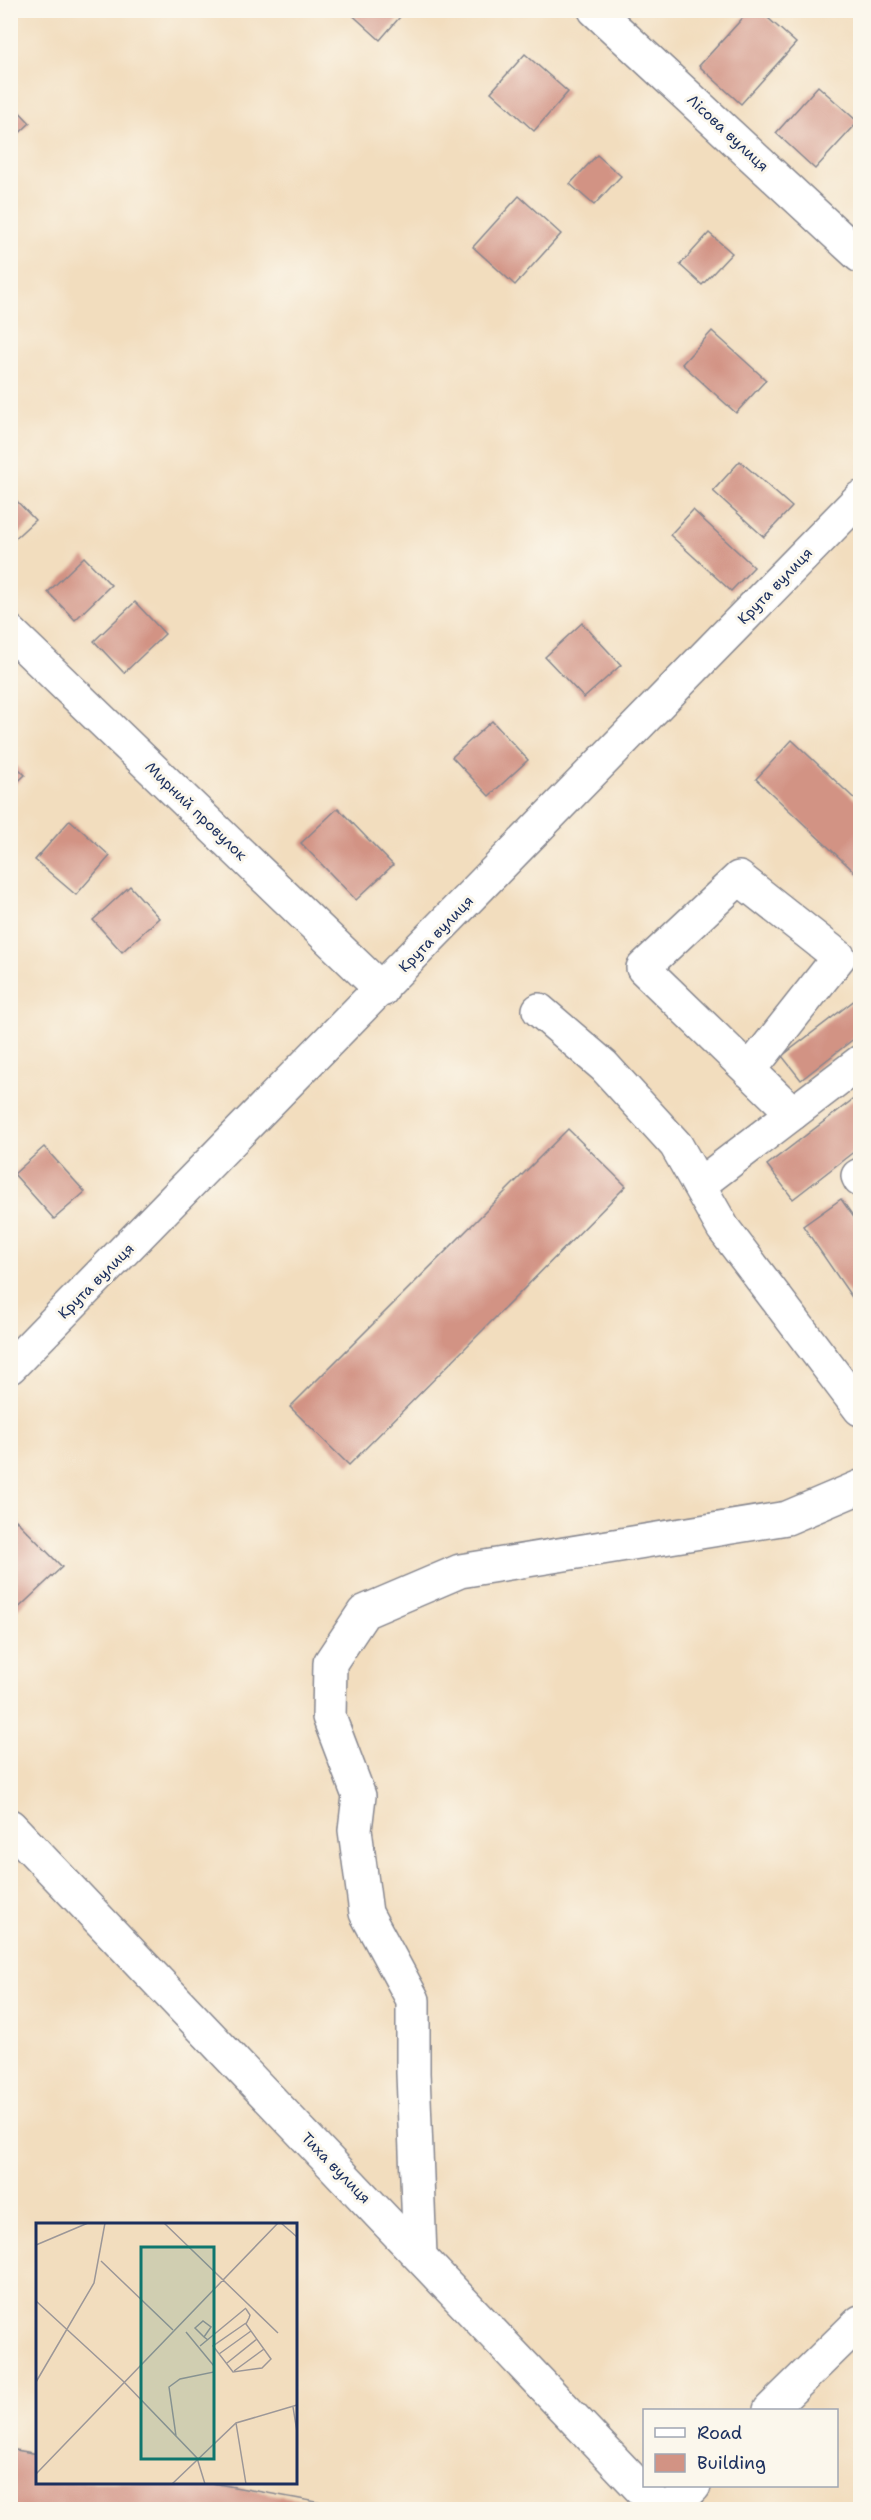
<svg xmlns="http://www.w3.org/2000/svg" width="871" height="2520" font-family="'Shantell Sans',sans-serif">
<rect width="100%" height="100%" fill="#fbf7ec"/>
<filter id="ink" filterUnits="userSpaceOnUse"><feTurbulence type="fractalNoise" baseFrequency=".0167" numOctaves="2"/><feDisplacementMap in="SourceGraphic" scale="12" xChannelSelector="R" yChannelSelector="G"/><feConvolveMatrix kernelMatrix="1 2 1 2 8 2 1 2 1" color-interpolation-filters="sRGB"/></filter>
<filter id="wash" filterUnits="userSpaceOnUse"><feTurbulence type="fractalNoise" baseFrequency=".008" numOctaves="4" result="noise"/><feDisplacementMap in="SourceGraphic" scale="24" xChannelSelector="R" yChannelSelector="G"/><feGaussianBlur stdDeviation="1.35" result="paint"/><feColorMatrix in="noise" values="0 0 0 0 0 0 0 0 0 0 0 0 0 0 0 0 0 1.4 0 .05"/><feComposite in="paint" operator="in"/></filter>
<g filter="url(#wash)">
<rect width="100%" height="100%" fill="#f2ddbe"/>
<g id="blocks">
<g fill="#d29384">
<polygon points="347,10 406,10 380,40"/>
<polygon points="750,10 759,10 796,43 741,104 699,66"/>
<polygon points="525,54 568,92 534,131 491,92"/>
<polygon points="818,86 858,122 815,169 776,133"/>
<polygon points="10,102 30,123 10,142"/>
<polygon points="597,155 621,176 594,205 570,184"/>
<polygon points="519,196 561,234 515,285 473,247"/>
<polygon points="709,233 732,253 702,285 680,265"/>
<polygon points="712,331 766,380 736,413 682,364"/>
<polygon points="740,461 792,507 764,537 713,491"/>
<polygon points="10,494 35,520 10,543"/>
<polygon points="693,510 754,567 731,591 670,535"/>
<polygon points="84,557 111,585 75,620 48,592"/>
<polygon points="135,602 165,634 124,673 94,641"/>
<polygon points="582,623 621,665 584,698 545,657"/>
<polygon points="492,721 528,760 489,796 452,757"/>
<polygon points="792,740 860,804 860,877 756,779"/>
<polygon points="10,760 25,775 10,789"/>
<polygon points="338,808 393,865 356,900 301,843"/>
<polygon points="70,820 110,856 76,895 35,860"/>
<polygon points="130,886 159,918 122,952 93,920"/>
<polygon points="860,996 860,1034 801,1080 782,1056"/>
<polygon points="860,1094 860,1147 793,1199 767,1165"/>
<polygon points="568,1129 626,1186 349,1465 290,1407"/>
<polygon points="44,1147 85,1192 54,1219 14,1174"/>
<polygon points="841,1199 860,1226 860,1309 803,1226"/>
<polygon points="16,1520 62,1567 10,1616 10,1525"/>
<polygon points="10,2449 38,2454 38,2482 207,2482 360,2510 10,2510"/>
</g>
</g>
</g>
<g filter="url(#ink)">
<use href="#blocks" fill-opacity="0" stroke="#86868e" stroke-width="1.5"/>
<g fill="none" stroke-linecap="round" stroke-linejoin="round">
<defs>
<g id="minor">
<polyline points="595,10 860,256"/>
<polyline points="10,632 382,990"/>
<polyline points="539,1010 604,1066 676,1145 723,1228 860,1409"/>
<polyline points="749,1071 839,957 739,878 643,968 793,1113"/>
<polyline points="860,1175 858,1176 860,1180"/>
<polyline points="699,1185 860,1062"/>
<polyline points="10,1367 860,498"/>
<polyline points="10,1826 661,2510"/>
<polyline points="420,2256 413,2073 413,2000 366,1913 355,1830 359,1796 329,1717 330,1663 364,1612 460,1571 787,1518 860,1487"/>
<polyline points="770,2410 860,2322"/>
<polyline points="669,2510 694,2486"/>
</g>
</defs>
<use href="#minor" stroke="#86868e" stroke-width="36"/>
<use href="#minor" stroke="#fff" stroke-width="33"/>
</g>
</g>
<g text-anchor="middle" stroke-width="6" stroke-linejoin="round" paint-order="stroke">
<g font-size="15" fill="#1b2f5e" stroke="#fbf7ec">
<text transform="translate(728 133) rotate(43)" y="5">Лісова вулиця</text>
<text transform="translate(775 586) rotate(-46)" y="5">Крута вулиця</text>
<text transform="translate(196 811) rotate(44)" y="5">Мирний провулок</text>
<text transform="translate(436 934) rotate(-46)" y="5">Крута вулиця</text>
<text transform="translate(96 1281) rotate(-45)" y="5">Крута вулиця</text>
<text transform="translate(336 2168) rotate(46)" y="5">Тиха вулиця</text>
</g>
</g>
<g transform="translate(36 2223)">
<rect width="261" height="261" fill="#f2ddbe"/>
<path fill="none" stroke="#9c9798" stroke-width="1.5" d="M128 0 242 110M245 0 261 14M0 22 52 0M65 38 137 107M0 78 87 158 161 235 169 261M210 86 214 92 213 95 210 101 235 136 226 145 197 149 177 123 210 100M168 114 175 104 167 98 159 105 168 114 172 117M164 123 210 85M183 131 215 108M191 140 221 116M198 148 228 126M0 159 58 60 69 0M257 184 261 209M200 200 210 261M140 213 133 164 144 156 178 149V143L150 109M0 251 242 0M136 261 200 200 261 182"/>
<path fill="#0f766e" fill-opacity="0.15" stroke="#0f766e" stroke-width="3" d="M105 24H178V236H105Z"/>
<rect width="261" height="261" fill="none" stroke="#1b2f5e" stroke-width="3"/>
</g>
<rect width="871" height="2520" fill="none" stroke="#fbf7ec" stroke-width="36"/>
<rect x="643" y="2409" width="195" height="78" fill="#fbf7ec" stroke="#a1a7b3" stroke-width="1.5"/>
<rect x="655" y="2428" width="30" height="9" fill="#ffffff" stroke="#a1a7b3" stroke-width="1.5"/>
<text x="697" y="2439" font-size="18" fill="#1b2f5e">Road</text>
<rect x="655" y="2454" width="30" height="18" fill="#d29384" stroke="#a1a7b3" stroke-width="1.5"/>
<text x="697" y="2469" font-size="18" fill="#1b2f5e">Building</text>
</svg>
